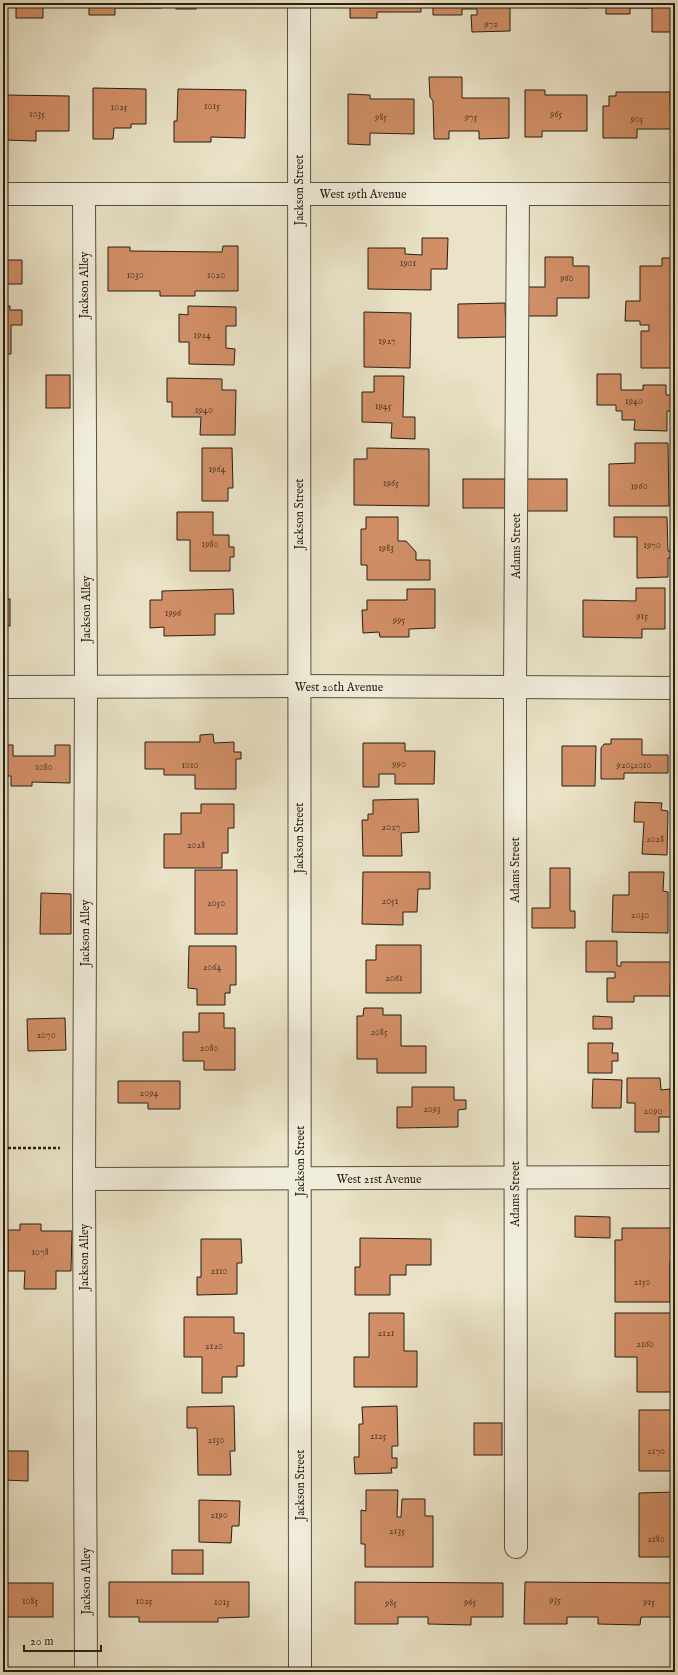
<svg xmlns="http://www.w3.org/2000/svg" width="678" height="1675" font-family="'IM FELL English',serif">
<rect width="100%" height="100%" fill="#eae3c7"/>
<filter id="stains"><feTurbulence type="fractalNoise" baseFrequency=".005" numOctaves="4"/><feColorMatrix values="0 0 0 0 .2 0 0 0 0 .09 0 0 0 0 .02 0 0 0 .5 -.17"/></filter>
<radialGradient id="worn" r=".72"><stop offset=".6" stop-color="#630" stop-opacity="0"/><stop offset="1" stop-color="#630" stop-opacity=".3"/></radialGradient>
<g fill="#d28f67" stroke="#271e13">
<polygon points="5,3 70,3 70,5 43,5 43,18 16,18 16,7 5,7"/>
<polygon points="89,3 162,3 162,8 115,8 115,15 89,15"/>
<rect x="176" y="3" width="20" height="6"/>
<polygon points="350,3 421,3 421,12 377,12 377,18 350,18"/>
<polygon points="433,3 510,3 510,31 472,32 471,15 477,15 477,9 462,9 462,15 433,15"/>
<polygon points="525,3 588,3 588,8 525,7"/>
<polygon points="606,3 675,3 675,32 652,32 652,8 630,8 630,14 606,14"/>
<polygon points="429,77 462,77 462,98 509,98 509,138 479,139 479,131 449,131 449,139 434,139 433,101 430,97"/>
<polygon points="93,88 146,89 146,124 131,124 131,128 114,128 113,139 93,139"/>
<polygon points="178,89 246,90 245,138 211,137 211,142 174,142 174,121 177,121"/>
<polygon points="525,90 545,90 545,95 587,95 587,131 542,131 542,137 525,137"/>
<polygon points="616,92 670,92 671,129 637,129 637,138 603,138 603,106 609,106 609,96 616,96"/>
<polygon points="348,94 370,95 370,99 414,99 414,134 370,133 370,145 348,144"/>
<polygon points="4,95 69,96 69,131 36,131 36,141 4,140"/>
<polygon points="422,238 448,238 447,269 431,269 431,290 368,289 368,248 405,248 405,254 422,255"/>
<polygon points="223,246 238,246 238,291 195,291 195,296 160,296 160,291 108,291 108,247 130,247 130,251 222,252"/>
<polygon points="3,254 6,254 6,260 22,260 22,284 7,284 7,293 3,293"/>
<polygon points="545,257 573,257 573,266 589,266 589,298 557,298 557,316 526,316 526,287 545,287"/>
<polygon points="662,258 675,258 675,368 641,368 641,331 649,331 649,325 640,325 640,321 625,321 626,301 640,301 640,266 662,266"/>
<polygon points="505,303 506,337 458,338 458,304"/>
<polygon points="3,306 10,306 10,310 22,310 22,325 11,325 11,354 3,354"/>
<polygon points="188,306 236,307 236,326 226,326 226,348 235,349 234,365 189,364 189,342 179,342 179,314 188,315"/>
<polygon points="364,312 411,313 410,368 364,367"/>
<polygon points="597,374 621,374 621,390 643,390 643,385 666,385 666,395 672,395 672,411 667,411 667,431 634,430 635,420 622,420 622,411 616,411 616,405 597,405"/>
<rect x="46" y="375" width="24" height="33"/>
<polygon points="374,376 404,376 403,417 415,417 415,439 391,438 392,423 362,422 362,392 374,392"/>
<polygon points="167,378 222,379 222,390 236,390 235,435 200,435 201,417 172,417 172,402 167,402"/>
<polygon points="635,443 668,443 669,506 609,506 609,464 635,463"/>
<polygon points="202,448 232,448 233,488 228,488 228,501 202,501"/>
<polygon points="367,448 429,449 429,506 354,505 354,459 367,459"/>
<rect x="463" y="479" width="42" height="29"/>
<rect x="523" y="479" width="44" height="32"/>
<polygon points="177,512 213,512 213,535 229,535 229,547 234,547 234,557 230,557 230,571 190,571 190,540 177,540"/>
<polygon points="366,517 398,517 398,541 406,541 416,552 416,560 430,560 430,580 367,580 367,565 361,565 361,529 366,529"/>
<polygon points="614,517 667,517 668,551 673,551 673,558 668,558 668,577 637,578 637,537 614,537"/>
<polygon points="636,588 665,588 665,629 642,629 642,638 583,637 583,600 636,601"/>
<polygon points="233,589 234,614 215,614 215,635 164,636 164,627 150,628 150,600 162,600 162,591"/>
<polygon points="407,589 435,589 435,628 409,629 409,637 380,637 379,632 363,633 362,610 367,610 367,600 407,600"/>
<rect x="3" y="599" width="7" height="27"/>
<polygon points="213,734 214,743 234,742 234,752 241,752 241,759 236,759 236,789 195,789 195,775 164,775 164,769 145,769 145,742 200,742 200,735"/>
<polygon points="611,739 642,739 642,755 668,755 668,773 624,773 624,779 601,779 601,748 604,744 611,744"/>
<polygon points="363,743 405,743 405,751 435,751 434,784 395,784 395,774 379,774 379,787 363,787"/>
<polygon points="3,745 13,745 13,756 55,756 55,745 70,745 70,783 32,782 32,786 11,786 11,776 3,776"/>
<polygon points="562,746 596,746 595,786 562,786"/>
<polygon points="418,799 419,832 401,833 402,856 363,856 362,820 368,820 368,814 373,814 373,800"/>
<polygon points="635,802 662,803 661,810 668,811 667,855 642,854 644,822 634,822"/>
<polygon points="201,804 234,804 234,828 228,828 228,853 222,853 222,868 164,868 164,834 181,834 181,813 201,813"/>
<polygon points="550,868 570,868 570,911 575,911 575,928 532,928 532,908 550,908"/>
<rect x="195" y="870" width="42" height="64"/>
<polygon points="363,872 430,872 430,889 418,889 417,912 403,912 403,925 362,924"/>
<polygon points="629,872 664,872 663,891 668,892 668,933 612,932 613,895 629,895"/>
<rect x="3" y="893" width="1" height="33"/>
<polygon points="41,893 71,894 71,934 40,934"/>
<polygon points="586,941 617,941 617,966 621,966 621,962 671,962 670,996 634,996 634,1002 607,1002 607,978 615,978 615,972 586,972"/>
<polygon points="376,945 421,945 421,993 366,993 366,960 376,960"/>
<polygon points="189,946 236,946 236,985 230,985 230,993 225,993 225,1005 197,1005 197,989 188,988"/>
<polygon points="364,1008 383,1008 383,1015 401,1015 401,1046 426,1046 426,1073 377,1073 377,1059 357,1059 357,1016 363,1016"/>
<polygon points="199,1013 224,1013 224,1028 235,1028 235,1070 204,1070 204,1061 183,1061 183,1032 199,1032"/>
<polygon points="593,1016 612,1017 612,1029 593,1029"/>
<polygon points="65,1018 66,1050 28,1051 27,1019"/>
<polygon points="588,1043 613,1043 612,1053 618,1053 618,1061 612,1061 612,1073 588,1073"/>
<polygon points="627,1078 660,1078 661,1090 670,1089 671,1117 659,1117 659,1132 635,1132 635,1103 627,1103"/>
<polygon points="593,1079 622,1080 621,1108 592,1108"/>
<polygon points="118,1081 180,1081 180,1109 148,1109 148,1103 118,1103"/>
<polygon points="412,1087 454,1087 454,1100 466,1100 466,1109 458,1110 458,1127 397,1128 397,1107 412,1107"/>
<polygon points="575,1216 610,1217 610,1238 575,1237"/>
<polygon points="20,1224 41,1224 41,1231 72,1231 71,1271 56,1271 56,1289 24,1289 25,1271 8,1271 8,1230 20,1230"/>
<polygon points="622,1228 674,1228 674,1261 670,1261 670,1302 615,1302 615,1240 622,1240"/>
<polygon points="360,1238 431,1239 431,1265 406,1265 406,1275 390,1275 390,1295 355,1295 355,1267 360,1267"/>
<polygon points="201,1239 241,1239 242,1263 237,1263 237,1294 197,1295 197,1277 201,1277"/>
<polygon points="369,1313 404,1313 404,1351 417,1351 417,1387 354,1387 354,1357 369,1357"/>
<polygon points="615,1313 674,1313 675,1363 672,1363 672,1392 637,1392 637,1357 615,1357"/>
<polygon points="184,1317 234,1317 234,1333 244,1333 244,1366 237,1366 237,1377 222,1377 222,1393 202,1393 202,1357 184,1357"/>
<polygon points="234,1406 235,1451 230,1451 231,1475 198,1475 197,1428 187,1428 187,1407"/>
<polygon points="397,1406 398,1446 392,1446 392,1458 397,1458 397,1468 391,1468 392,1473 355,1474 354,1457 359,1457 359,1424 363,1424 362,1407"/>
<polygon points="639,1410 675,1410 675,1429 673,1429 673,1471 639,1471"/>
<rect x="474" y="1423" width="28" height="32"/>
<polygon points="3,1451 28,1451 28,1481 3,1480"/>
<polygon points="366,1490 398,1490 397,1517 401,1517 402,1499 425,1499 425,1516 433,1516 433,1567 365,1567 365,1544 361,1544 361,1510 366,1511"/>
<polygon points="675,1492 675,1518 672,1518 673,1557 639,1557 639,1493"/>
<polygon points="199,1500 240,1501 239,1526 232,1526 231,1543 199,1542"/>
<rect x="172" y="1550" width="31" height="24"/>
<polygon points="109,1582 249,1582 249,1617 218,1618 218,1622 139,1622 139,1617 109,1617"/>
<polygon points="355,1582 503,1583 503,1617 471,1617 471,1625 428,1624 428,1617 398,1617 398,1624 355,1624"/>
<polygon points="525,1582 673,1583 672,1617 641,1617 640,1625 598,1624 598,1617 567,1617 567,1624 524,1624"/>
<rect x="3" y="1583" width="50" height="34"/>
</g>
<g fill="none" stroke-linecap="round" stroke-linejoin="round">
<defs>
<g id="minor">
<polyline points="299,3 300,1672"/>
<polyline points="3,194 675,194"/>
<polyline points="84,194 86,687 84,1179 86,1672"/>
<polyline points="3,687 299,686 675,688"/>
<polyline points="84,1179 675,1177"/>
<polyline points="516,1547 515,688 518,194"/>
</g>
</defs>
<use href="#minor" stroke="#584f40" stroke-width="24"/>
<polyline stroke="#271e13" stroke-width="2.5" stroke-dasharray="3 2" stroke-linecap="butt" points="3,1148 60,1148"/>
<use href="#minor" stroke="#f1eddb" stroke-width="22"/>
</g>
<g text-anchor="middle" stroke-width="3.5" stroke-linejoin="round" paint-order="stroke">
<g font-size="10" fill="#523a28">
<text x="491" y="27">972</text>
<text x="212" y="109">1015</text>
<text x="119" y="110">1025</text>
<text x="37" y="117">1035</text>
<text x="556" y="117">965</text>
<text x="381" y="120">985</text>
<text x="471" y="120">975</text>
<text x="637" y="122">905</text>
<text x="408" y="266">1901</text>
<text x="135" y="278">1030</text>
<text x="216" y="278">1020</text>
<text x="567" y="281">960</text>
<text x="202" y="338">1924</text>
<text x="387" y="344">1927</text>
<text x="634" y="404">1940</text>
<text x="383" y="409">1945</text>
<text x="204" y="413">1940</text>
<text x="217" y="472">1964</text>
<text x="391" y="486">1965</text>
<text x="639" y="489">1960</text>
<text x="210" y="547">1980</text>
<text x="652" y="548">1970</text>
<text x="386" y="551">1983</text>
<text x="173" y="616">1996</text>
<text x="642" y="619">915</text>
<text x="399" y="623">995</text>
<text x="399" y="767">990</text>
<text x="190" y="768">1010</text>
<text x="634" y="768">920;2010</text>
<text x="44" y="770">1080</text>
<text x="391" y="830">2027</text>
<text x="655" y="842">2028</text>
<text x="196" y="848">2028</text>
<text x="390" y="904">2051</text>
<text x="216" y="906">2050</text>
<text x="640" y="918">2030</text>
<text x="212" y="970">2064</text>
<text x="394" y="981">2061</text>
<text x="379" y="1035">2085</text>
<text x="46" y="1038">2070</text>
<text x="209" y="1051">2080</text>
<text x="149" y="1096">2094</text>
<text x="432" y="1112">2093</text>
<text x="653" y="1114">2090</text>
<text x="40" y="1255">1078</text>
<text x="219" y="1274">2110</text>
<text x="642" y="1285">2150</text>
<text x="386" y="1336">2121</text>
<text x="645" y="1347">2160</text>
<text x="214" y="1349">2120</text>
<text x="378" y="1439">2125</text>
<text x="216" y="1443">2130</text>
<text x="656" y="1454">2170</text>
<text x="219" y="1518">2190</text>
<text x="397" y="1534">2135</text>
<text x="656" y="1542">2180</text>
<text x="555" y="1603">935</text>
<text x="30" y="1604">1085</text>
<text x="144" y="1604">1025</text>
<text x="222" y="1605">1015</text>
<text x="470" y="1605">965</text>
<text x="649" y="1605">915</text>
<text x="391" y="1606">985</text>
</g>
<g font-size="12" fill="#271e13" stroke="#f1eddb">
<text transform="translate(299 190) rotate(-90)" y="4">Jackson Street</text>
<text x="363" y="198">West 19th Avenue</text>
<text transform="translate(84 285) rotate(-90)" y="4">Jackson Alley</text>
<text transform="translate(299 514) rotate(-90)" y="4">Jackson Street</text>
<text transform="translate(516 546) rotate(-90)" y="4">Adams Street</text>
<text transform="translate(86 609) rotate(-90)" y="4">Jackson Alley</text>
<text x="339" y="691">West 20th Avenue</text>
<text transform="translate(299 838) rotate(-90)" y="4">Jackson Street</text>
<text transform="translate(515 870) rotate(-90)" y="4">Adams Street</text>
<text transform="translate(85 933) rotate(-90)" y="4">Jackson Alley</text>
<text transform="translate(300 1161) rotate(-90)" y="4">Jackson Street</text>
<text x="379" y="1183">West 21st Avenue</text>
<text transform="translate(515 1194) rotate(-90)" y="4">Adams Street</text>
<text transform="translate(84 1257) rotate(-90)" y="4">Jackson Alley</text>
<text transform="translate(300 1485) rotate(-90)" y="4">Jackson Street</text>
<text transform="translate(86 1581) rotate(-90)" y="4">Jackson Alley</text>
</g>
</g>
<rect width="678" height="1675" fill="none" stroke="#eae3c7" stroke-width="16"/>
<rect x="4" y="4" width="670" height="1667" fill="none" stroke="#271e13" stroke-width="2"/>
<rect x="8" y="8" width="662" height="1659" fill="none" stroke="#271e13"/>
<path d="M24 1645v6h77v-6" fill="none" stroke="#271e13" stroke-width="2"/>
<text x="30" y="1645" font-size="12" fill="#271e13" stroke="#f1eddb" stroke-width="3" paint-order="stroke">20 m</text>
<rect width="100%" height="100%" filter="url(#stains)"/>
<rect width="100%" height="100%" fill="url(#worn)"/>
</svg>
